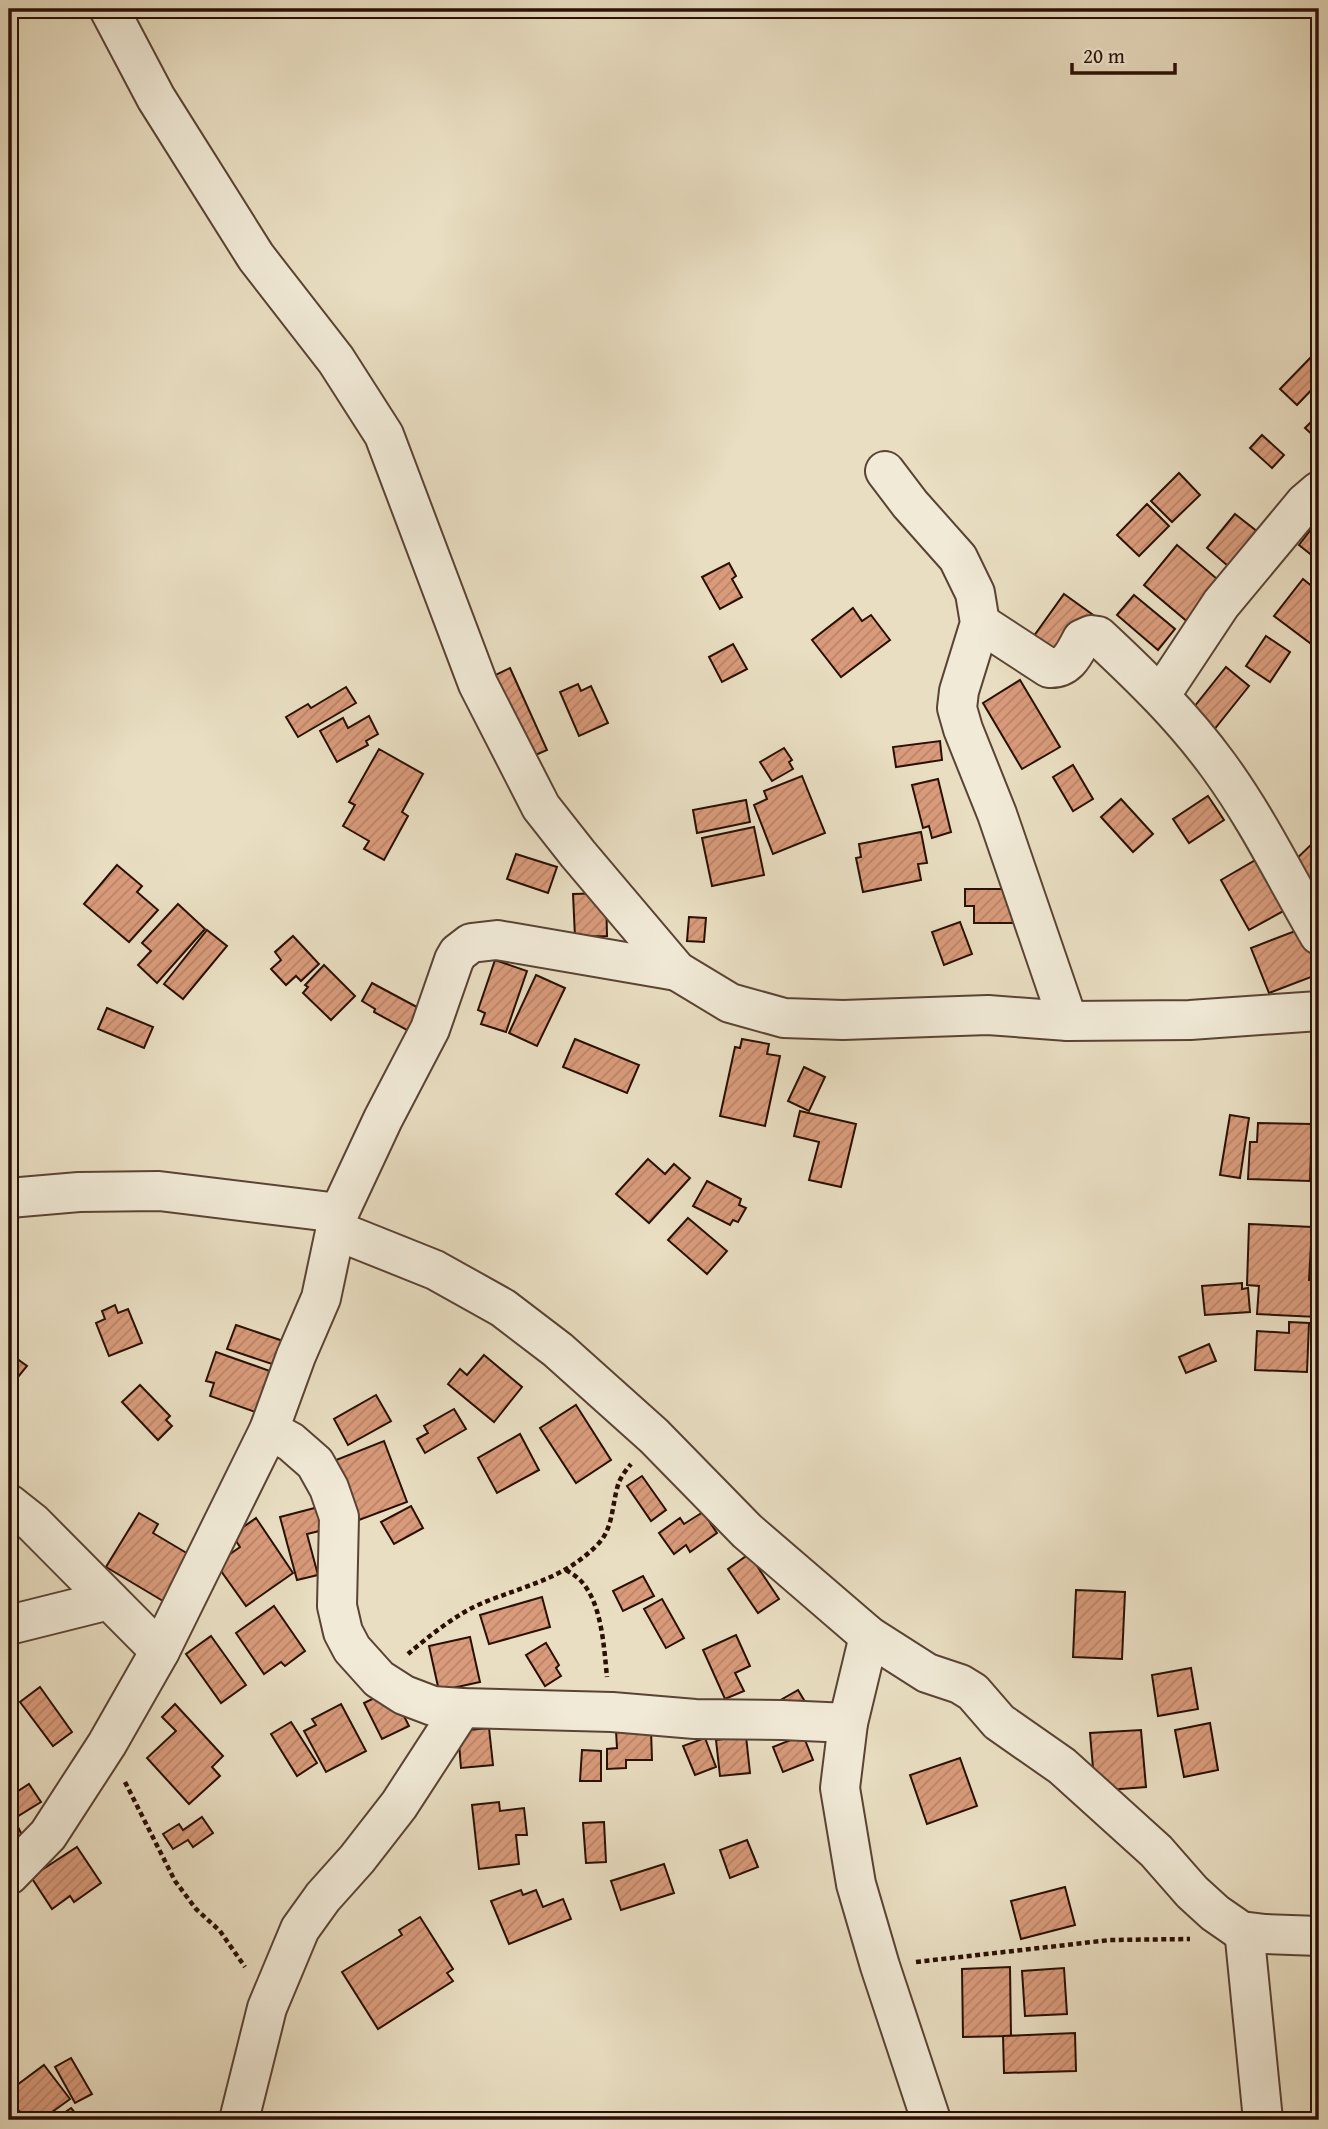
<svg xmlns="http://www.w3.org/2000/svg" width="1328" height="2129" font-family="'Gentium Book Plus',serif">
<defs>
<pattern id="building-hatch" width="6" height="6" patternUnits="userSpaceOnUse" patternTransform="scale(1.75)"><rect width="6" height="6" fill="#d99b7b"/><path d="M-1 1l2-2M0 6l6-6M5 7l2-2" fill="none" stroke="#ba8469"/></pattern>
</defs>
<rect width="100%" height="100%" fill="#e9dec2"/>
<filter id="stains"><feTurbulence type="fractalNoise" baseFrequency=".00286" numOctaves="4"/><feColorMatrix values="0 0 0 0 .2 0 0 0 0 .09 0 0 0 0 .02 0 0 0 .5 -.17"/></filter>
<radialGradient id="worn" r=".72"><stop offset=".6" stop-color="#630" stop-opacity="0"/><stop offset="1" stop-color="#630" stop-opacity=".3"/></radialGradient>
<g fill="url(#building-hatch)" stroke="#2a0f04" stroke-width="2">
<polygon points="1314,354 1319,359 1319,382 1297,405 1280,389"/>
<polygon points="1319,414 1319,441 1305,428"/>
<polygon points="1262,435 1284,455 1272,468 1250,448"/>
<polygon points="1179,473 1200,495 1172,522 1151,501"/>
<polygon points="1147,504 1169,526 1139,556 1117,535"/>
<polygon points="1235,514 1263,536 1235,572 1207,548"/>
<polygon points="1319,519 1319,561 1299,545"/>
<polygon points="1177,545 1223,584 1189,623 1144,585"/>
<polygon points="729,563 736,576 732,579 742,597 720,609 702,577"/>
<polygon points="1303,579 1319,592 1319,639 1314,646 1274,616"/>
<polygon points="1064,594 1096,617 1063,662 1031,640"/>
<polygon points="1134,595 1175,629 1158,650 1117,615"/>
<polygon points="853,608 862,621 871,615 890,640 841,677 812,640"/>
<polygon points="1266,636 1290,652 1270,682 1246,666"/>
<polygon points="733,644 747,669 722,682 709,657"/>
<polygon points="1226,667 1249,686 1213,731 1190,712"/>
<polygon points="510,668 547,750 522,761 485,680"/>
<polygon points="1020,680 1060,747 1022,769 983,703"/>
<polygon points="578,684 581,691 591,686 608,723 579,736 560,692"/>
<polygon points="346,687 356,703 298,737 286,717 308,704 311,708"/>
<polygon points="369,716 378,734 366,741 368,745 337,762 320,731 343,718 348,728"/>
<polygon points="940,741 942,760 896,767 893,747"/>
<polygon points="784,748 792,760 789,762 793,769 772,781 760,762"/>
<polygon points="379,749 423,774 402,812 408,816 384,860 364,849 369,841 343,826 355,805 349,802"/>
<polygon points="1073,765 1093,799 1073,811 1053,777"/>
<polygon points="802,776 825,833 773,854 754,805 767,799 764,791"/>
<polygon points="938,779 951,832 932,838 929,826 923,828 912,785"/>
<polygon points="1208,796 1224,820 1189,843 1173,819"/>
<polygon points="1121,799 1153,834 1133,852 1101,817"/>
<polygon points="746,800 750,822 697,833 693,810"/>
<polygon points="754,827 764,875 712,886 702,838"/>
<polygon points="921,832 927,863 918,864 921,880 863,892 856,858 861,857 859,844"/>
<polygon points="1319,837 1319,895 1290,865"/>
<polygon points="516,854 557,867 548,893 507,879"/>
<polygon points="1259,858 1287,909 1249,930 1221,880"/>
<polygon points="117,865 142,886 137,892 158,910 129,942 84,904"/>
<polygon points="965,889 1015,889 1015,923 974,923 974,906 965,906"/>
<polygon points="606,893 607,936 575,937 573,894"/>
<polygon points="178,904 205,929 157,983 138,965 151,951 142,943"/>
<polygon points="689,917 706,918 704,942 687,941"/>
<polygon points="960,922 972,954 944,965 932,932"/>
<polygon points="1303,928 1319,974 1269,993 1251,948"/>
<polygon points="207,930 227,946 183,999 164,984"/>
<polygon points="293,936 319,964 301,981 296,976 286,985 271,969 281,960 275,952"/>
<polygon points="495,960 527,971 506,1032 481,1024 485,1013 478,1010"/>
<polygon points="324,965 355,996 331,1020 303,993 308,987 305,985"/>
<polygon points="536,975 565,988 537,1046 509,1033"/>
<polygon points="372,983 428,1013 416,1035 374,1012 375,1009 362,1001"/>
<polygon points="107,1008 153,1027 144,1048 98,1029"/>
<polygon points="575,1039 639,1065 627,1093 563,1067"/>
<polygon points="742,1039 769,1044 767,1054 780,1056 765,1126 720,1116 735,1047 740,1048"/>
<polygon points="804,1067 825,1077 809,1111 788,1101"/>
<polygon points="800,1111 856,1124 841,1187 809,1180 819,1142 794,1136"/>
<polygon points="1230,1115 1249,1118 1240,1178 1220,1175"/>
<polygon points="1258,1123 1312,1124 1310,1181 1248,1179 1250,1142 1257,1142"/>
<polygon points="648,1159 665,1174 674,1164 690,1178 649,1223 616,1194"/>
<polygon points="707,1181 741,1199 739,1205 746,1208 738,1222 733,1220 730,1225 693,1206"/>
<polygon points="688,1218 727,1251 707,1274 668,1240"/>
<polygon points="1249,1224 1312,1227 1309,1280 1319,1280 1317,1317 1257,1314 1259,1286 1247,1285"/>
<polygon points="1242,1283 1242,1289 1248,1288 1250,1312 1205,1315 1202,1286"/>
<polygon points="115,1305 118,1313 128,1309 142,1343 109,1356 96,1323 105,1319 102,1311"/>
<polygon points="1289,1322 1309,1323 1307,1372 1255,1370 1257,1331 1289,1333"/>
<polygon points="236,1325 283,1341 275,1365 227,1349"/>
<polygon points="1209,1344 1216,1361 1186,1373 1179,1357"/>
<polygon points="216,1352 270,1371 265,1386 261,1414 210,1396 214,1383 206,1381"/>
<polygon points="9,1353 27,1366 14,1382 9,1379"/>
<polygon points="484,1355 522,1387 494,1422 448,1384 460,1369 467,1375"/>
<polygon points="140,1385 170,1416 166,1420 172,1426 158,1440 122,1402"/>
<polygon points="376,1395 391,1421 348,1445 334,1419"/>
<polygon points="576,1405 611,1460 576,1483 540,1428"/>
<polygon points="454,1409 466,1429 425,1453 417,1439 428,1433 424,1426"/>
<polygon points="520,1434 539,1470 497,1493 478,1458"/>
<polygon points="384,1441 407,1502 359,1520 336,1460"/>
<polygon points="642,1476 666,1510 651,1521 627,1486"/>
<polygon points="330,1504 336,1527 307,1534 318,1575 297,1580 280,1517"/>
<polygon points="411,1506 423,1528 394,1544 381,1522"/>
<polygon points="703,1512 717,1533 690,1552 686,1545 674,1554 659,1533 680,1518 684,1524"/>
<polygon points="139,1513 158,1524 153,1533 195,1558 168,1604 106,1567"/>
<polygon points="256,1518 293,1573 246,1606 216,1564 240,1547 232,1535"/>
<polygon points="749,1554 779,1599 758,1613 728,1569"/>
<polygon points="643,1576 654,1596 623,1611 613,1591"/>
<polygon points="1076,1590 1125,1592 1122,1659 1073,1657"/>
<polygon points="542,1597 550,1627 489,1644 480,1615"/>
<polygon points="662,1599 684,1638 666,1648 644,1609"/>
<polygon points="274,1606 305,1651 285,1666 281,1662 264,1674 236,1633"/>
<polygon points="736,1635 750,1666 735,1673 744,1691 725,1699 703,1650"/>
<polygon points="211,1636 246,1685 221,1703 186,1654"/>
<polygon points="470,1637 480,1682 439,1691 429,1646"/>
<polygon points="546,1643 559,1665 556,1668 561,1676 545,1686 526,1655"/>
<polygon points="1191,1668 1198,1709 1158,1716 1152,1675"/>
<polygon points="40,1687 72,1732 53,1746 20,1702"/>
<polygon points="391,1690 409,1726 382,1739 364,1703"/>
<polygon points="798,1690 807,1705 779,1701"/>
<polygon points="175,1704 223,1756 212,1767 220,1776 189,1804 147,1758 176,1731 162,1717"/>
<polygon points="341,1704 366,1751 326,1772 304,1731 316,1725 312,1719"/>
<polygon points="291,1722 317,1763 297,1776 271,1734"/>
<polygon points="1210,1723 1218,1770 1184,1777 1175,1730"/>
<polygon points="489,1728 493,1765 461,1768 458,1731"/>
<polygon points="651,1730 652,1760 626,1760 626,1768 607,1769 607,1749 617,1748 616,1731"/>
<polygon points="1141,1730 1146,1787 1095,1791 1090,1733"/>
<polygon points="803,1735 813,1760 783,1772 773,1747"/>
<polygon points="746,1736 750,1773 720,1776 716,1740"/>
<polygon points="705,1738 716,1767 695,1775 683,1746"/>
<polygon points="582,1750 601,1751 601,1781 580,1781"/>
<polygon points="960,1758 977,1806 927,1824 910,1775"/>
<polygon points="29,1784 41,1802 15,1818 9,1807 9,1797"/>
<polygon points="499,1802 500,1811 524,1808 527,1835 516,1835 519,1864 479,1869 472,1805"/>
<polygon points="202,1817 213,1833 193,1847 188,1840 173,1849 163,1834 179,1824 183,1830"/>
<polygon points="9,1819 10,1822 14,1819 27,1845 9,1855"/>
<polygon points="604,1822 606,1862 586,1863 583,1823"/>
<polygon points="747,1840 758,1867 730,1878 720,1850"/>
<polygon points="77,1847 101,1883 74,1902 70,1896 52,1909 31,1877"/>
<polygon points="664,1864 674,1893 621,1910 611,1881"/>
<polygon points="1065,1887 1075,1925 1021,1939 1011,1901"/>
<polygon points="521,1890 523,1895 536,1890 543,1907 563,1899 571,1919 509,1944 491,1901"/>
<polygon points="420,1917 453,1969 447,1973 453,1981 378,2029 342,1972 402,1935 399,1930"/>
<polygon points="1010,1967 1011,2036 963,2037 962,1969"/>
<polygon points="1064,1968 1067,2014 1025,2016 1022,1971"/>
<polygon points="1075,2033 1076,2071 1004,2073 1003,2036"/>
<polygon points="71,2058 92,2094 75,2103 55,2067"/>
<polygon points="44,2065 70,2099 41,2120 26,2120 9,2098 9,2091"/>
<polygon points="71,2108 81,2120 54,2120"/>
</g>
<g fill="none" stroke-linecap="round" stroke-linejoin="round">
<defs>
<g id="minor">
<polyline points="109,9 156,98 256,257 336,360 384,435 478,684 541,807 578,854 677,971 730,1003 784,1018 843,1020 988,1015 1068,1021 1190,1020 1319,1011"/>
<polyline points="885,471 910,504 958,558 975,593 980,623 959,691 957,708 963,729 997,814 1068,1021"/>
<path d="M980 623 1049 668C1068 669 1074 654 1082 639L1091 635 1098 636C1141 676 1183 717 1218 765 1257 818 1286 878 1319 935"/>
<polyline points="1160,696 1221,604 1305,503 1319,491"/>
<polyline points="9,1198 79,1192 159,1191 339,1213"/>
<polyline points="335,1230 435,1270 503,1308 558,1350 654,1436 747,1531 869,1636 927,1673 960,1684 973,1692 999,1722 1062,1766 1156,1851 1192,1892 1215,1913 1241,1931 1265,1934 1319,1936"/>
<polyline points="269,1430 291,1442 315,1463 329,1488 339,1517 337,1606 343,1632 352,1649 379,1679 404,1695 433,1706 462,1708 612,1712 695,1719 782,1720 848,1723"/>
<polyline points="9,1504 33,1523 160,1651"/>
<polyline points="9,1625 109,1600"/>
<polyline points="869,1636 848,1723 840,1788 856,1884 880,1966 931,2120"/>
<polyline points="9,1875 48,1835 107,1744 160,1651 269,1430 296,1356 321,1298 339,1213 383,1119 430,1029 454,960 458,953 471,943 497,940 677,971"/>
<polyline points="1241,1931 1245,1939 1263,2120"/>
<polyline points="239,2120 267,2008 300,1929 323,1897 357,1859 399,1805 462,1708"/>
</g>
</defs>
<use href="#minor" stroke="#5a4334" stroke-width="42"/>
<g stroke="#2a0f04" stroke-width="4.5" stroke-dasharray="5 3.5" stroke-linecap="butt">
<polyline points="9,1460 14,1470"/>
<path d="M566 1570C571 1573 576 1576 580 1580 602 1602 604 1648 607 1677"/>
<path d="M408 1654C429 1636 459 1612 485 1602 527 1585 566 1578 599 1543 614 1527 612 1501 619 1482 622 1475 627 1469 631 1464"/>
<polyline points="125,1782 175,1881 196,1909 220,1931 245,1967"/>
<polyline points="916,1962 1110,1940 1190,1939"/>
</g>
<use href="#minor" stroke="#f1ead7" stroke-width="38"/>
</g>
<rect width="1328" height="2129" fill="none" stroke="#e9dec2" stroke-width="35"/>
<rect x="10" y="10" width="1307" height="2108" fill="none" stroke="#2a0f04" stroke-width="3.5"/>
<rect x="18" y="18" width="1293" height="2094" fill="none" stroke="#2a0f04" stroke-width="2"/>
<path d="M1072 63v10h103v-10" fill="none" stroke="#2a0f04" stroke-width="3.5"/>
<text x="1083" y="63" font-size="21" fill="#2a0f04" stroke="#f1ead7" stroke-width="5" paint-order="stroke">20 m</text>
<rect width="100%" height="100%" filter="url(#stains)"/>
<rect width="100%" height="100%" fill="url(#worn)"/>
</svg>
